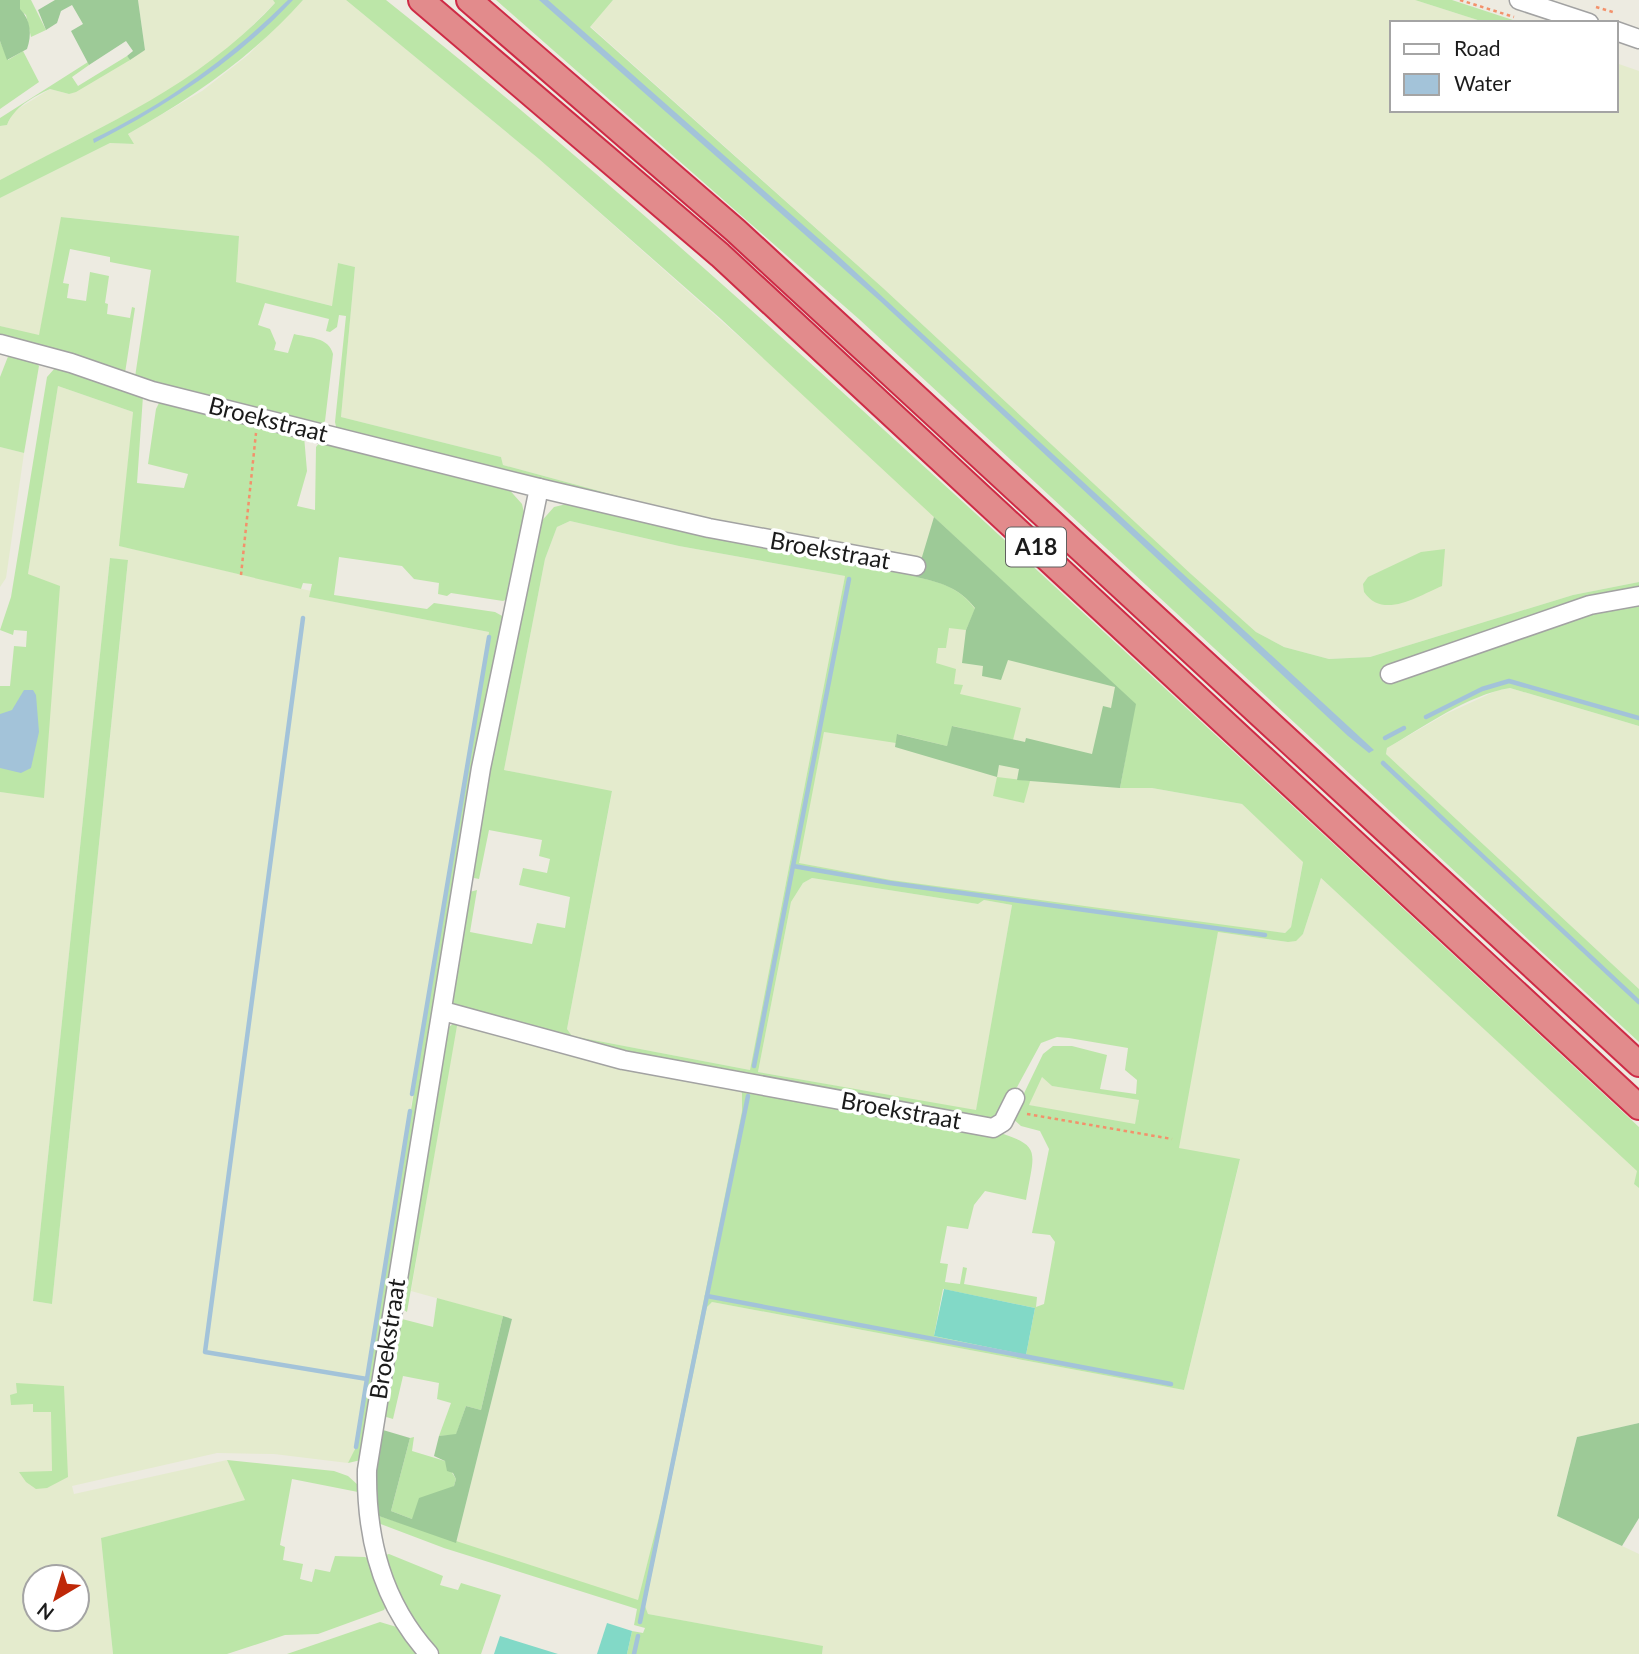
<svg xmlns="http://www.w3.org/2000/svg" width="1639" height="1654" font-family="Lato,sans-serif">
<rect width="100%" height="100%" fill="#edebe1"/>
<g fill="#e4ebcd" fill-rule="evenodd">
<polygon points="138,0 273,0 275,3 228,50 195,75 133,111 0,180 0,126 7,125 13,112 50,89 69,94 145,50"/>
<polygon points="303,0 346,0 539,159 833,420 1115,686 1120,788 1152,788 1242,804 1303,861 1291,927 1285,933 1219,927 891,880 798,863 824,732 833,733 863,568 784,539 633,503 625,498 503,465 501,457 341,417 355,267 338,263 333,306 235,282 239,236 62,217 39,336 0,326 0,198 110,143 133,144 128,134 202,91 248,55"/>
<polygon points="613,0 1415,0 1487,23 1392,23 1392,110 1616,110 1616,63 1639,71 1639,582 1573,595 1370,657 1329,659 1284,647 1256,632 1191,574 883,288 590,26"/>
<path d="M58 386 133 412 120 546 311 591 310 597 489 632 353 1457 348 1463 274 1454 217 1453 72 1486 74 1494 227 1460 246 1500 101 1538 113 1654H0V792L44 797 28 574ZM110 558 128 561 52 1304 33 1301ZM35 1577H77V1619H35Z"/>
<polygon points="0,447 24,453 6,578 0,587"/>
<polygon points="570,521 679,546 845,576 750,1070 572,1036 567,1029 612,792 504,770 545,559 557,527"/>
<polygon points="1510,688 1639,726 1639,989 1386,754 1387,748 1446,714 1498,690"/>
<polygon points="812,878 978,904 984,900 1012,905 976,1111 758,1072 791,902 803,883"/>
<polygon points="1321,878 1638,1171 1634,1184 1639,1188 1639,1423 1577,1437 1557,1515 1639,1554 1639,1654 822,1654 823,1647 648,1614 645,1606 707,1307 712,1302 1184,1390 1240,1160 1178,1149 1218,932 1288,942 1303,934"/>
<polygon points="463,1023 594,1061 738,1088 742,1093 742,1111 704,1300 664,1497 638,1601 456,1543 512,1319 411,1291 453,1045 457,1026"/>
<polygon points="1042,1076 1052,1086 1139,1100 1135,1125 1028,1105"/>
</g>
<g fill="#bce6a8" fill-rule="evenodd">
<polygon points="20,0 31,0 46,30 31,37 26,15 20,10"/>
<path d="M273 0H303C253 56 194 97 128 134L134 144 110 143 0 198V180C97 128 199 86 275 3Z"/>
<path d="M346 0H386C594 165 790 344 986 523 1204 724 1421 925 1639 1127V1188L1634 1184 1637 1171 1321 878 1303 934 1296 941 1288 942 1218 932 1179 1148 1240 1159 1184 1390 712 1302 707 1307 645 1606 648 1614 823 1646 822 1654H627L632 1631 643 1633 645 1628 634 1625 637 1609 444 1548 378 1523 376 1515 638 1600 664 1497 742 1111V1093L738 1088 594 1061 463 1023 457 1026 407 1312 399 1307 445 1030 458 1020 630 1066 988 1129C1043 1146 1035 1147 1026 1200L985 1191 974 1205 968 1229 947 1226 940 1263 948 1264 945 1282 960 1284 963 1267 967 1268 964 1284 1037 1297 1036 1307 1044 1304 1055 1242 1050 1235 1032 1233 1049 1149 1040 1131 1021 1126 1012 1118 1043 1054 1053 1046H1072L1107 1055 1100 1089 1136 1094 1137 1080 1125 1070 1128 1048 1069 1038 1057 1037 1041 1043 1003 1113 993 1120H981L606 1052 465 1013 452 1002 450 996 466 893 477 890 470 932 532 944 537 923 565 928 570 897 519 885 523 868 547 873 550 859 539 856 542 840 489 830 479 879 474 878 470 871 507 656 539 524 554 507 575 502 589 505 788 551 917 571 916 577C941 582 960 588 975 609L966 630 949 628 946 648H938L936 663 956 669 954 684 963 685 960 694 1021 708 1013 740 953 726 947 746 898 734 896 743 824 732 799 863 891 880 1285 933 1291 927 1303 862 1242 804 1152 788H1120L1135 704 721 319 539 159ZM570 521 679 546 845 576 750 1070 572 1036 567 1029 612 791 504 770 545 559 557 527ZM812 878 978 904 984 900 1012 905 976 1110 758 1072 791 902 803 883ZM1042 1077 1052 1086 1139 1100 1135 1124 1029 1105ZM943 1289 1035 1308 1026 1355 934 1336Z"/>
<path d="M496 0H613L590 27 883 288 1191 574 1256 632 1284 647 1329 659 1370 657 1573 595 1639 582V589L1584 614 1639 602V726L1510 688C1467 695 1424 727 1387 748L1386 754 1639 989V1042L860 320Z"/>
<polygon points="1415,0 1452,0 1522,23 1487,23"/>
<polygon points="0,41 8,60 23,51 39,82 0,109"/>
<path d="M127 56 130 60 76 92 69 94 50 89C33 97 14 107 7 125L0 126V118L88 62 89 65 72 77 78 86Z"/>
<path d="M61 217 239 236 236 282 332 306 338 263 355 267 341 417 501 457 503 465 625 498 633 503 337 431 335 422 346 316 339 315 337 327 330 332 326 331 329 319 265 303 258 325 270 329 276 343 274 350 288 353 294 334C309 338 329 337 333 354L325 421 320 427 185 394 135 377 151 270 110 262V257L70 249 63 283 69 284 67 298 86 301 90 272 109 276 105 303 108 304 107 314 130 318 132 307 135 308 125 373 0 338V326L39 335Z"/>
<polygon points="9,354 35,361 39,366 24,453 0,447 0,377"/>
<polygon points="55,368 143,396 137,483 184,488 188,474 148,464 156,409 160,401 304,436 307,471 297,506 315,510 316,447 321,441 507,487 522,504 525,517 508,599 503,601 451,593 447,596 438,594 439,583 414,579 402,566 339,557 334,595 427,609 434,603 495,612 504,617 361,1460 348,1463 356,1447 489,632 309,597 312,584 303,583 301,589 119,546 133,412 58,386 28,574 60,586 44,798 0,792 0,686 10,686 14,646 26,647 27,631 14,630 13,635 0,630 11,597 47,377"/>
<path d="M1445 549 1442 586C1418 596 1383 620 1364 592L1363 584 1368 577 1421 552Z"/>
<polygon points="110,558 128,560 52,1304 33,1301"/>
<polygon points="997,777 1030,781 1024,803 993,796"/>
<polygon points="437,1298 503,1316 481,1410 466,1406 456,1435 439,1436 451,1403 437,1399 439,1383 403,1376 393,1419 383,1416 397,1323 402,1319 433,1327"/>
<polygon points="16,1383 64,1386 68,1477 47,1488 36,1489 26,1482 19,1472 52,1471 51,1412 33,1412 33,1404 11,1405 10,1395 17,1393"/>
<polygon points="414,1437 412,1451 445,1461 456,1479 454,1486 412,1519 391,1511 410,1438"/>
<polygon points="227,1460 334,1471 348,1476 358,1485 358,1492 292,1479 280,1545 285,1547 283,1560 303,1564 300,1579 312,1582 315,1569 330,1572 335,1556 365,1557 369,1559 386,1606 384,1610 318,1634 285,1635 227,1654 113,1654 101,1538 245,1500"/>
<polygon points="389,1554 443,1576 440,1585 458,1590 461,1583 501,1595 481,1654 437,1654 396,1595 385,1555"/>
<polygon points="380,1622 400,1628 420,1654 287,1654"/>
</g>
<g fill="#9dca97">
<path d="M0 0H20V9C31 20 32 35 27 49L7 60 0 41Z"/>
<polygon points="55,0 138,0 145,50 130,60 127,56 133,51 126,41 89,65 71,31 83,24 72,5 61,11 57,23 46,30 38,10"/>
<path d="M934 517 1136 704 1120 788 1017 780 1019 769 999 765 997 777 895 747 897 734 947 746 952 726 1025 742 1026 738 1092 754 1103 706 1111 708 1115 687 1008 660 1001 680 982 676 983 666 962 663 966 630 975 608C960 588 940 582 916 577Z"/>
<polygon points="503,1316 512,1319 456,1543 376,1515 375,1468 383,1430 410,1438 391,1511 412,1519 419,1498 454,1486 456,1479 453,1473 447,1471 445,1461 434,1456 439,1436 456,1434 466,1406 481,1410"/>
<polygon points="1639,1423 1639,1518 1622,1546 1557,1516 1577,1437"/>
</g>
<g fill="#82d9c7">
<polygon points="944,1289 1035,1308 1026,1355 934,1336"/>
<polygon points="607,1623 632,1631 627,1654 597,1654"/>
<polygon points="500,1636 558,1654 494,1654"/>
</g>
<g fill="#a3c3d9">
<path d="M288 0H293C236 61 168 105 94 143L93 139C167 103 229 58 288 0Z"/>
<polygon points="539,0 548,0 835,253 1374,750 1369,753 1348,736 880,301"/>
<polygon points="24,690 33,690 36,695 39,732 31,768 21,773 0,768 0,714 12,710"/>
</g>
<g fill="none" stroke-linecap="round" stroke-linejoin="round">
<g stroke="#a3c3d9" stroke-width="4.5">
<polyline points="303,618 205,1352 367,1379"/>
<polyline points="1426,717 1482,689 1509,681 1639,718"/>
<polyline points="1385,738 1404,728"/>
<polyline points="1383,763 1639,1002"/>
<polyline points="793,866 890,883 1265,935"/>
<polyline points="754,1066 849,579"/>
<polyline points="412,1094 489,637"/>
<polyline points="707,1296 1171,1384"/>
<polyline points="356,1447 410,1111"/>
<polyline points="640,1622 748,1096"/>
<polyline points="634,1654 638,1636"/>
</g>
<defs>
<g id="minor">
<polyline points="1519,0 1589,23"/>
<polyline points="1616,31 1639,39"/>
<path d="M0 344 71 363 152 391 539 488 481 768 367 1470C366 1539 382 1602 429 1654"/>
<polyline points="539,488 709,528 916,566"/>
<polyline points="1390,674 1590,605 1639,596"/>
<polyline points="443,1011 623,1060 993,1128 1003,1122 1015,1098"/>
</g>
<g id="highway">
<polyline points="421,0 720,255 1639,1107"/>
<polyline points="469,0 735,230 1639,1064"/>
</g>
</defs>
<use href="#minor" stroke="#a2a2a2" stroke-width="21"/>
<use href="#highway" stroke="#ce2b46" stroke-width="28"/>
<g stroke="#f3916b" stroke-width="2.5" stroke-dasharray="3.5 3.5" stroke-linecap="butt">
<polyline points="1460,0 1514,17"/>
<polyline points="1596,7 1616,13"/>
<polyline points="241,575 256,433"/>
<polyline points="1027,1114 1172,1139"/>
</g>
<use href="#minor" stroke="#fff" stroke-width="18"/>
<use href="#highway" stroke="#e28b8c" stroke-width="24"/>
</g>
<g text-anchor="middle" stroke-width="7" stroke-linejoin="round" paint-order="stroke">
<rect fill="#fff" stroke="#5f5f5f" stroke-width="2" x="1006" y="527.5" width="60" height="39" rx="5"/>
<g font-size="23" font-weight="bold" fill="#1b1b1b">
<text x="1036" y="555">A18</text>
</g>
<g font-size="24" fill="#1b1b1b" stroke="#fff">
<text transform="translate(268 420) rotate(14)" y="8">Broekstraat</text>
<text transform="translate(830 551) rotate(10)" y="8">Broekstraat</text>
<text transform="translate(901 1111) rotate(10)" y="8">Broekstraat</text>
<text transform="translate(388 1339) rotate(-81)" y="8">Broekstraat</text>
</g>
</g>
<rect x="1390" y="21" width="228" height="91" fill="#ffffff" stroke="#a4a4a4" stroke-width="2"/>
<rect x="1404" y="44" width="35" height="10" fill="#ffffff" stroke="#a4a4a4" stroke-width="2"/>
<text x="1454" y="56" font-size="21" fill="#1b1b1b">Road</text>
<rect x="1404" y="74" width="35" height="21" fill="#a3c3d9" stroke="#a4a4a4" stroke-width="2"/>
<text x="1454" y="91" font-size="21" fill="#1b1b1b">Water</text>
<g transform="translate(56 1598) rotate(218)"><circle r="33" fill="#ffffff" stroke="#a4a4a4" stroke-width="2"/>
<path d="M0-5L12 26L0 18L-12 26Z" fill="#bf2808"/>
<text y="-10" font-size="19" font-weight="bold" text-anchor="middle" fill="#1b1b1b">N</text>
</g>
</svg>
